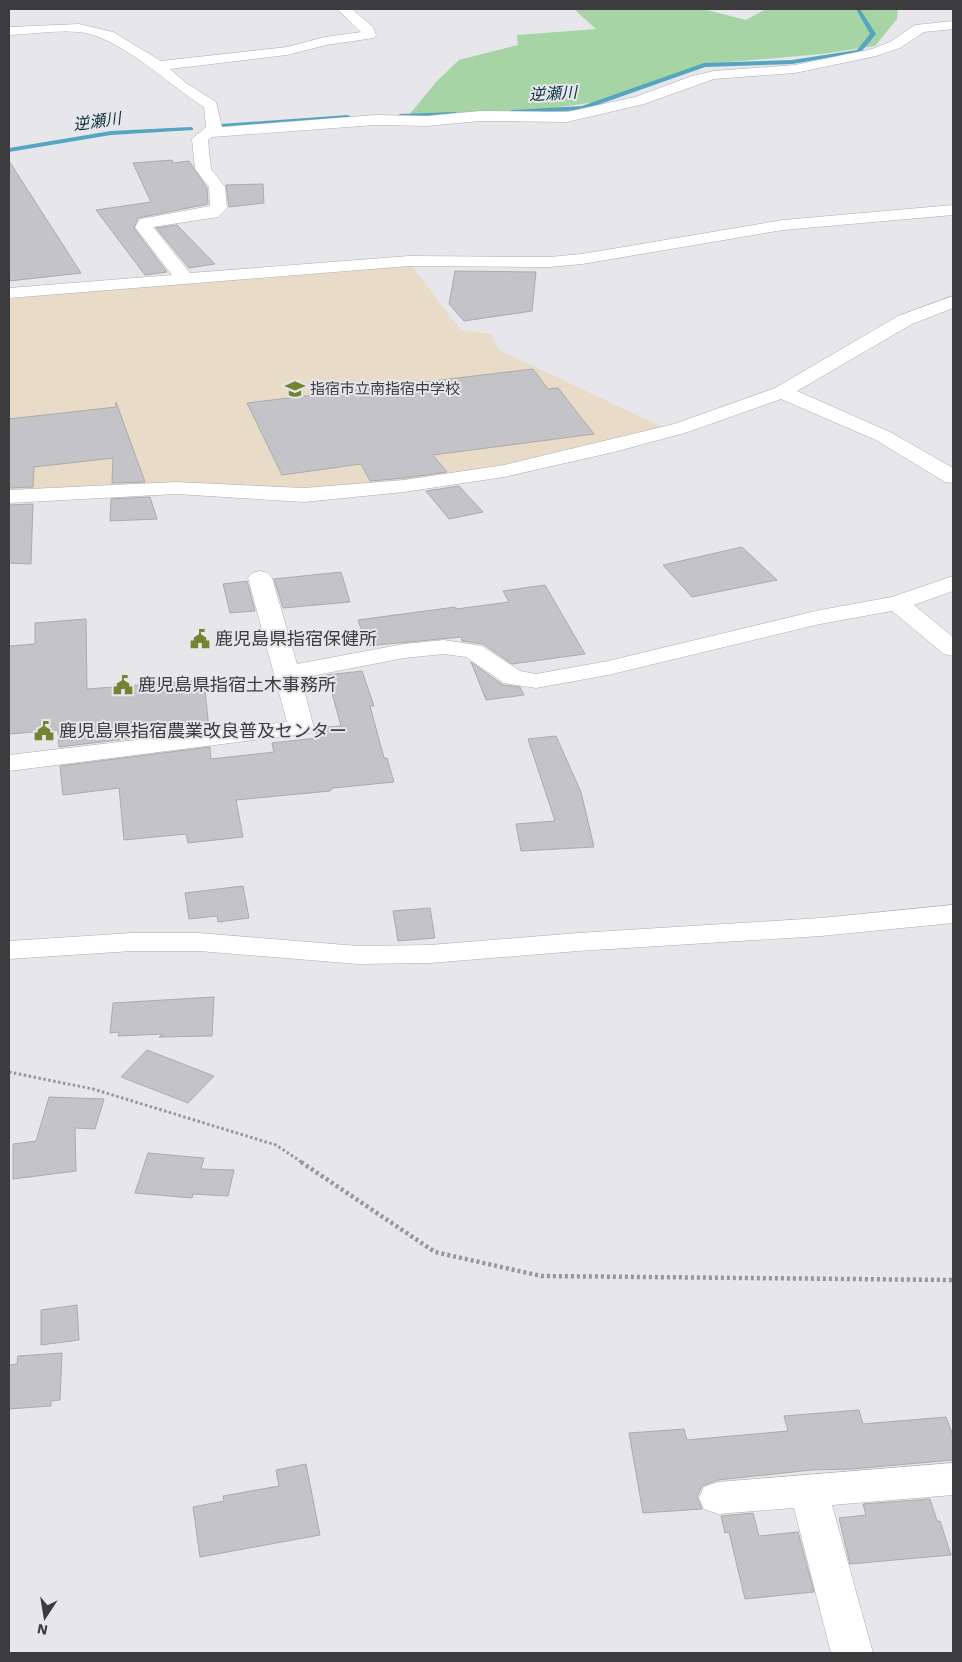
<svg xmlns="http://www.w3.org/2000/svg" width="962" height="1662" font-family="'Work Sans','Noto Sans JP',sans-serif">
<rect width="100%" height="100%" fill="#e6e6eb"/>
<polygon fill="#e8dbc7" points="411,265 460,330 491,334 499,350 664,428 523,462 438,477 373,485 286,491 144,484 9,492 9,299 201,280"/>
<polygon fill="#a7d4a4" points="574,9 703,9 746,20 766,9 898,9 897,19 875,46 822,54 717,63 596,102 531,111 409,115 436,82 459,60 518,45 517,35 596,29"/>
<g fill="none" stroke-linecap="round" stroke-linejoin="round">
<g fill="#53a5c0" fill-rule="evenodd">
<polygon points="856,9 860,9 876,34 861,52 792,64 705,67 583,110 512,114 509,112 512,110 582,106 704,63 792,60 857,50 870,34"/>
<polygon points="455,112 457,113 457,115 400,118 397,116 400,114"/>
<polygon points="348,115 351,117 350,118 221,128 218,126 221,124"/>
<polygon points="191,127 193,128 193,130 111,135 9,152 9,148 111,131"/>
</g>
</g>
<g fill="#c4c3c8" stroke="#abaaaf">
<polygon points="172,160 173,163 189,161 207,188 208,204 138,218 134,228 167,272 145,275 96,210 151,202 133,163"/>
<polygon points="9,161 81,273 9,281"/>
<polygon points="263,184 264,203 229,207 226,185"/>
<polygon points="177,225 215,264 189,268 156,228"/>
<polygon points="455,271 536,272 532,311 464,321 449,304"/>
<polygon points="533,369 548,389 558,388 594,434 433,455 447,472 404,478 370,481 361,464 282,475 247,403"/>
<polygon points="116,402 145,482 112,483 113,458 34,467 33,487 9,488 9,419 116,407"/>
<polygon points="459,486 483,512 449,519 426,491"/>
<polygon points="150,497 157,519 110,521 111,499"/>
<polygon points="33,504 31,564 9,563 9,505"/>
<polygon points="742,547 777,580 692,597 663,565"/>
<polygon points="341,572 350,602 283,608 274,579"/>
<polygon points="247,581 255,611 230,613 223,584"/>
<polygon points="545,585 585,654 512,664 483,644 462,641 461,637 367,646 358,620 455,607 456,609 509,602 503,591"/>
<polygon points="86,619 87,689 204,680 209,729 59,747 58,730 9,734 9,646 35,644 35,623"/>
<polygon points="471,662 503,685 520,687 524,695 486,700"/>
<polygon points="362,671 374,706 370,706 384,758 387,758 394,782 333,788 330,791 236,800 243,837 188,843 186,834 124,840 119,788 63,795 60,766 210,747 211,759 274,752 272,743 317,738 316,728 341,726 327,675"/>
<polygon points="556,736 581,792 594,847 521,851 516,824 555,821 528,739"/>
<polygon points="243,886 249,918 218,922 217,916 189,919 185,893"/>
<polygon points="430,908 435,938 398,941 393,911"/>
<polygon points="214,997 212,1036 159,1037 163,1034 118,1036 119,1032 110,1033 113,1003"/>
<polygon points="147,1050 214,1076 188,1103 121,1077"/>
<polygon points="49,1097 104,1099 95,1129 75,1128 76,1171 13,1179 13,1144 36,1141"/>
<polygon points="148,1153 204,1158 201,1169 234,1170 228,1196 193,1194 192,1198 135,1193"/>
<polygon points="77,1305 79,1340 41,1345 41,1310"/>
<polygon points="62,1353 60,1400 51,1401 51,1406 9,1409 9,1365 17,1364 18,1356"/>
<polygon points="859,1410 863,1424 946,1417 953,1436 953,1460 852,1469 812,1470 718,1480 702,1486 697,1497 702,1509 643,1513 629,1433 684,1429 687,1440 788,1431 784,1416"/>
<polygon points="306,1464 320,1535 200,1557 193,1507 224,1501 223,1496 279,1486 276,1470"/>
<polygon points="930,1499 937,1521 940,1521 951,1555 850,1564 839,1518 866,1515 863,1504"/>
<polygon points="753,1513 759,1536 798,1532 814,1592 745,1599 729,1532 725,1533 721,1516"/>
</g>
<g fill="none" stroke-linecap="round" stroke-linejoin="round">
<defs>
<g id="minor">
<path d="M337 9H352L373 27 376 35 374 38 326 45 287 55 170 69 186 83 216 102 222 127 375 115 427 116 480 111 567 112 635 97 692 76 714 71 795 65 872 49 890 42 915 25 953 21V29L924 32 900 48 876 56 795 73 714 79 644 104 567 122 480 121 427 126 375 125 212 137 208 140 211 169 225 187 227 208 218 217 153 227 190 273 409 256 549 257 582 254 783 220 953 205V215L783 230 582 264 549 267 409 266 9 298V288L172 275 135 227 140 219 146 218 210 206 209 187 195 169 192 139 206 127 204 107C169 85 119 36 79 32 56 30 32 34 9 35V27L79 24 113 32 161 61 287 47 325 37 361 32Z"/>
<polygon points="953,296 953,308 912,324 797,391 890,432 953,468 953,483 945,482 876,440 781,399 688,432 614,452 504,477 404,492 304,502 176,494 9,503 9,490 176,482 304,488 404,480 504,465 674,424 775,388 898,316"/>
<polygon points="260,571 268,573 272,578 297,664 404,644 444,640 482,646 520,671 536,674 608,661 820,610 892,597 953,576 953,591 914,605 953,637 953,656 944,654 892,611 820,624 608,675 536,688 504,683 466,657 444,654 404,658 301,678 314,728 310,733 9,771 9,755 287,722 248,578 252,573"/>
<polygon points="953,905 953,923 821,936 578,951 430,963 358,964 199,951 132,951 9,959 9,941 132,933 199,933 358,946 430,945 578,933 821,918"/>
<polygon points="953,1463 953,1495 832,1505 873,1653 831,1653 794,1508 718,1514 704,1509 699,1498 704,1487 718,1482"/>
</g>
</defs>
<use href="#minor" stroke="#acacb1" stroke-width="1"/>
<polyline stroke="#97979a" stroke-width="3" stroke-dasharray="2.5 2.5" stroke-linecap="butt" points="9,1072 93,1089 276,1145 303,1163"/>
<polyline stroke="#97979a" stroke-width="4.5" stroke-dasharray="3 3" stroke-linecap="butt" points="301,1162 435,1252 541,1276 953,1280"/>
<use href="#minor" fill="#fff" fill-rule="evenodd"/>
</g>
<defs>
<symbol id="school-bare" viewBox="-9 -9 18 18"><path d="M0-5L7-2L0 1L-7-2ZM-4 1L0 2.5L4 1V4Q0 6-4 4Z" fill="#738433" stroke="#e6e6eb" stroke-width="2.5" paint-order="stroke"/></symbol>
<symbol id="civic-bare" viewBox="-9 -9 18 18"><path d="M-.6-6.5H3V-4.5H.6V-3L4-1V1h2V6H-6V1h2V-1L-.6-3ZM-1.2 2.5V6h2.4V2.5Z" fill="#738433" stroke="#e6e6eb" stroke-width="2.5" paint-order="stroke"/></symbol>
</defs>
<g fill-rule="evenodd">
<use href="#school-bare" x="281" y="375" width="28" height="28"/>
<use href="#civic-bare" x="186" y="625" width="28" height="28"/>
<use href="#civic-bare" x="109" y="671" width="28" height="28"/>
<use href="#civic-bare" x="30" y="717" width="28" height="28"/>
</g>
<g text-anchor="middle" stroke-width="4" stroke-linejoin="round" paint-order="stroke">
<g font-size="15" fill="#3c3c3e" stroke="#e6e6eb" text-anchor="start">
<text x="310" y="394">指宿市立南指宿中学校</text>
</g>
<g font-size="16" font-style="italic" fill="#0b333f" stroke="#e6e6eb">
<text transform="translate(553 93) rotate(-3)" y="6">逆瀬川</text>
<text transform="translate(97 121) rotate(-8)" y="6">逆瀬川</text>
</g>
<g font-size="18" fill="#3c3c3e" stroke="#e6e6eb" text-anchor="start">
<text x="215" y="645">鹿児島県指宿保健所</text>
<text x="138" y="691">鹿児島県指宿土木事務所</text>
<text x="59" y="737">鹿児島県指宿農業改良普及センター</text>
</g>
</g>
<rect width="962" height="1662" fill="none" stroke="#3c3c3e" stroke-width="20"/>
<g transform="translate(45 1617) rotate(192)" stroke="#e6e6eb" stroke-width="4" paint-order="stroke">
<path d="M0-4L9 19L0 12L-9 19Z" fill="#3c3c3e"/>
<text y="-8" font-size="14" font-weight="bold" text-anchor="middle" fill="#3c3c3e">N</text>
</g>
</svg>
